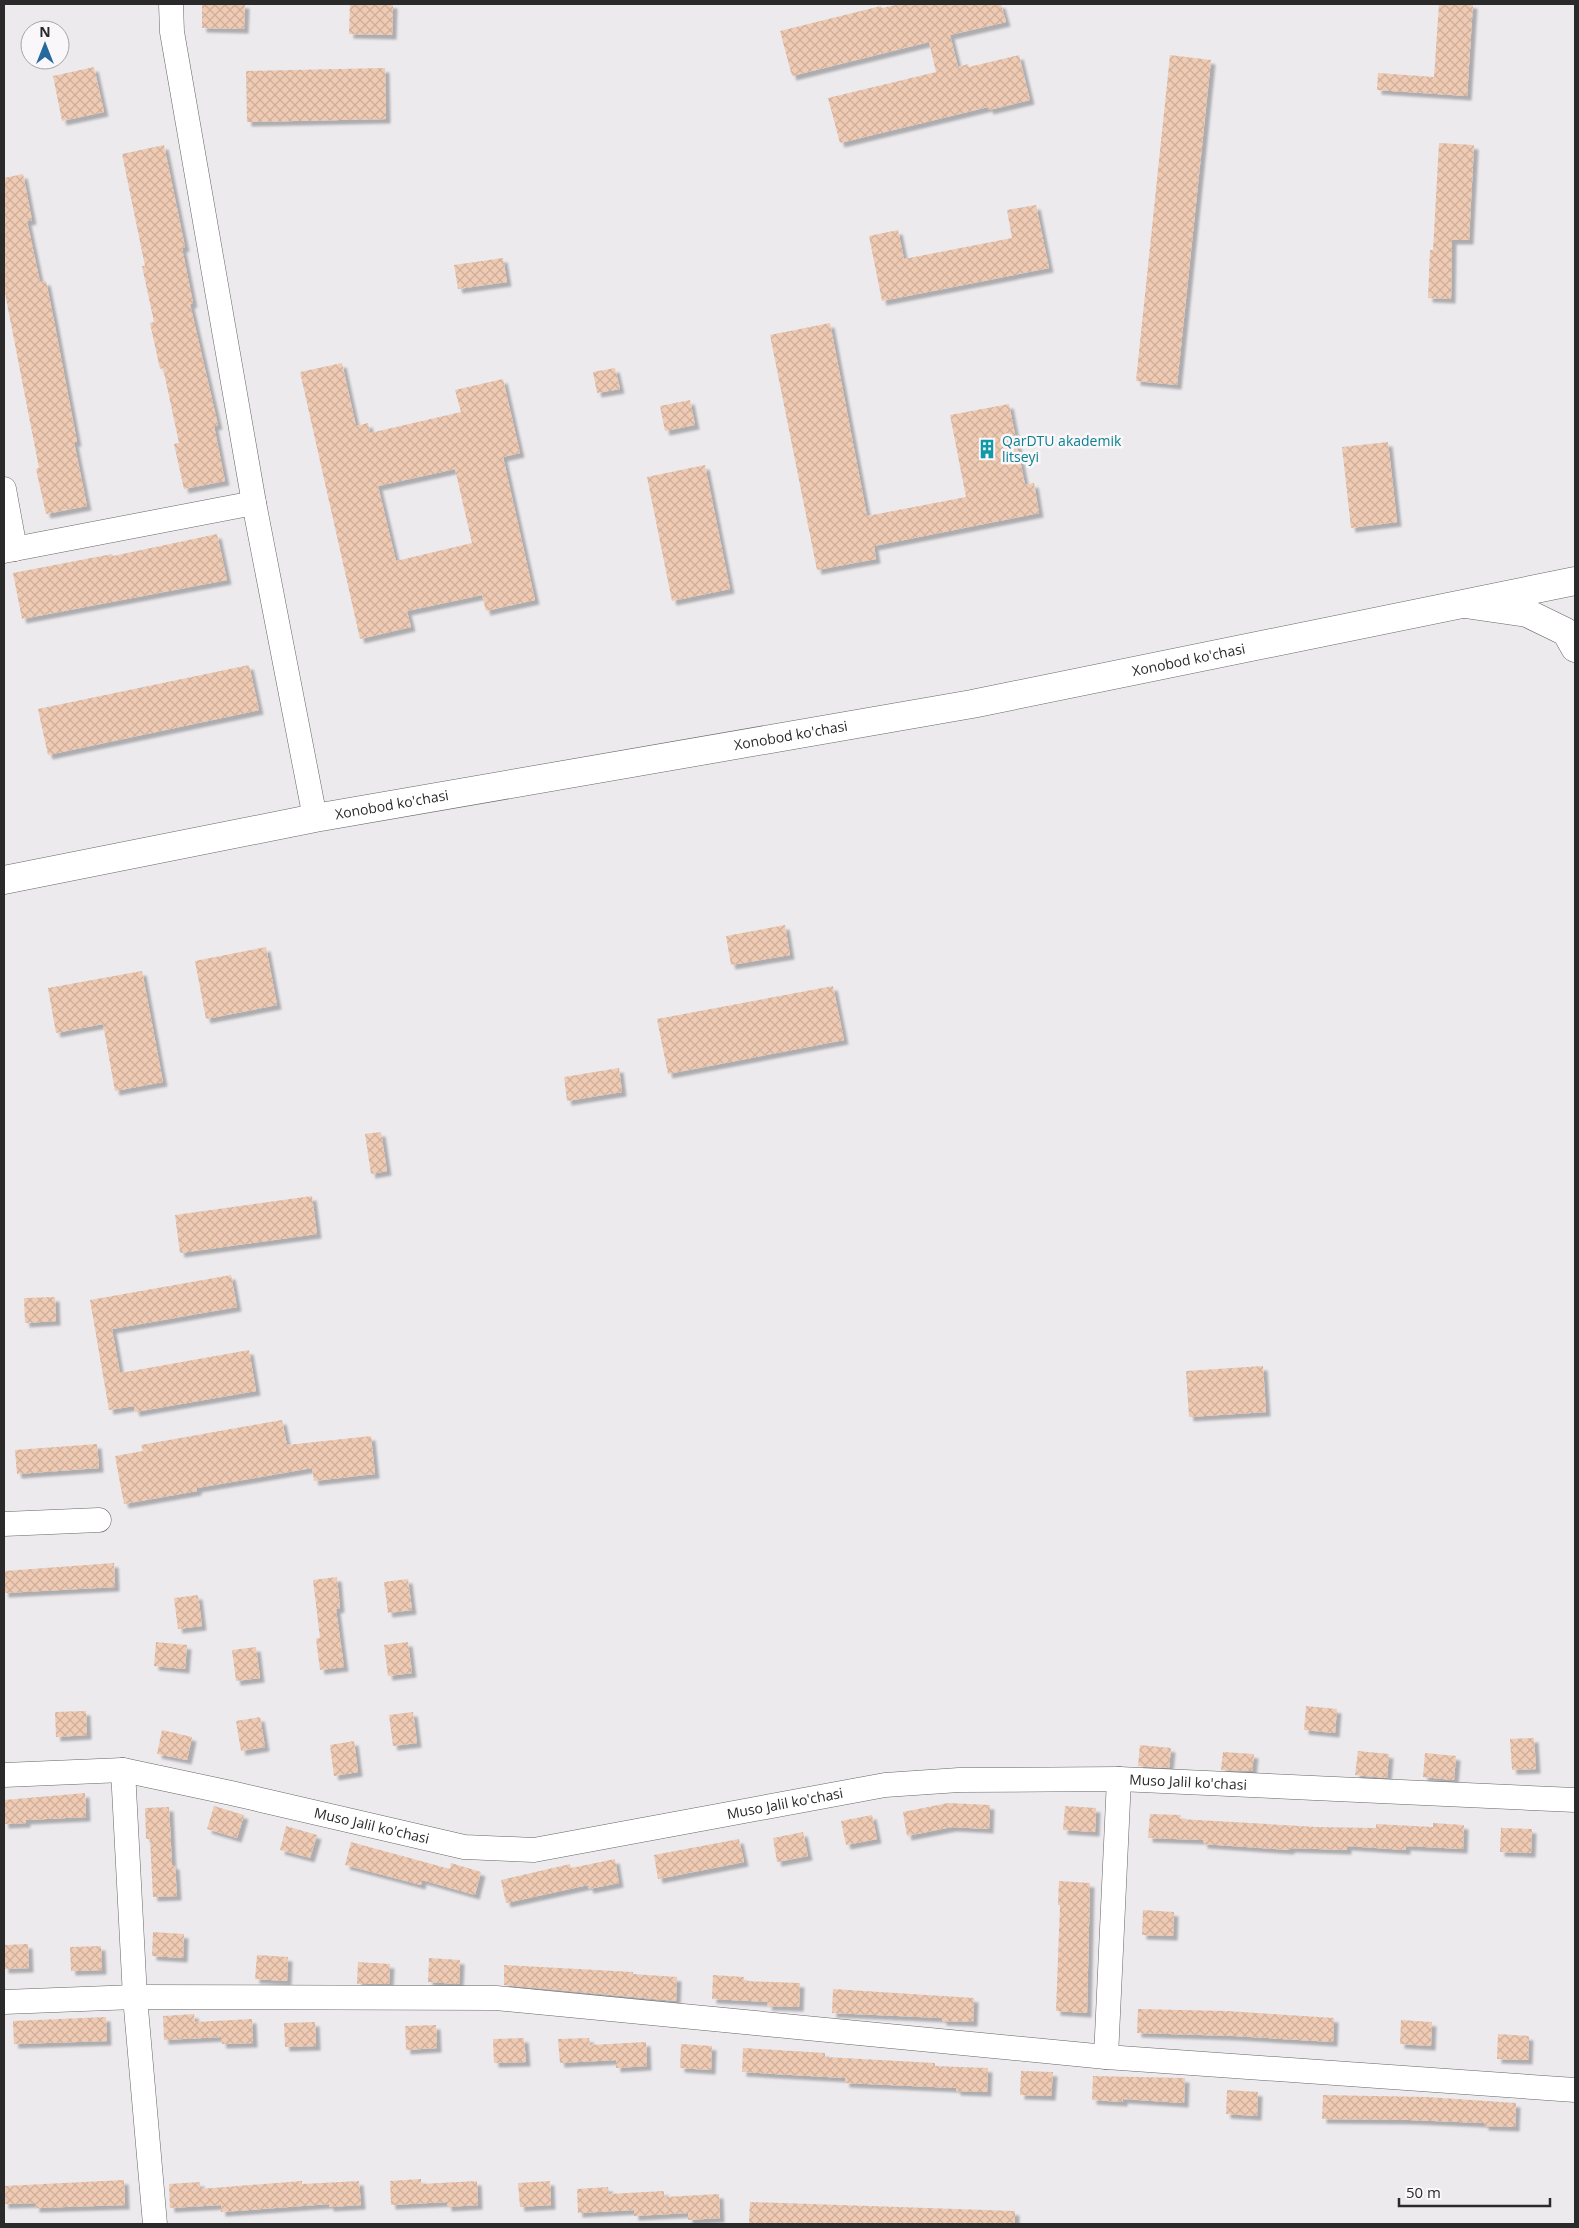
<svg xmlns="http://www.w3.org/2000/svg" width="1579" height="2228" font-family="'Open Sans',sans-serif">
<defs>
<pattern id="building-cross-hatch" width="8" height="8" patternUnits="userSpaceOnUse" patternTransform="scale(1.25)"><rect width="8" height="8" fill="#f0cbb4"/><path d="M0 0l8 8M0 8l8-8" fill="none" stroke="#ceae9b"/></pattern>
<filter id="shadow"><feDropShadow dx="4.5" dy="4.5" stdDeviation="1" flood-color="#0004"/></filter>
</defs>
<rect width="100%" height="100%" fill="#eceaed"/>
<g fill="url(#building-cross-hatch)" fill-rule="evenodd" filter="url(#shadow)">
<polygon points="202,4 245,4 244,29 202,28"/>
<polygon points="350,4 393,4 392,35 349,34"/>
<polygon points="900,4 1001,4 1006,22 950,35 958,67 968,64 969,67 1019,55 1030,100 989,110 988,107 840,143 828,98 936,72 929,42 792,76 780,31 881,6 882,8"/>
<polygon points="1439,4 1473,4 1467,96 1377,90 1378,73 1434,77"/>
<polygon points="1170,55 1211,60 1177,385 1136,381"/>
<polygon points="94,67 104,112 62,121 53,76"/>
<polygon points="385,68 386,119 247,122 246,71"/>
<polygon points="1439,143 1474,145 1469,240 1452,240 1451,299 1428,298 1430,250 1433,250"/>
<polygon points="164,145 185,247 182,248 193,303 190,304 218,425 214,426 225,481 184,489 174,444 179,443 163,368 160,369 150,323 154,322 142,266 145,266 122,154"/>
<polygon points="23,174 32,220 27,221 40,282 46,281 55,326 77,442 74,442 87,506 46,514 36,469 39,468 4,288 4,178"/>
<polygon points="1036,205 1049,268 882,301 869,236 898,230 904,259 1012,238 1007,210"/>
<polygon points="503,258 507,282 458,289 454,265"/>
<polygon points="830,323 867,516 966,497 950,415 1009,404 1025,485 1034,483 1039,513 874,546 876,559 817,570 770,335"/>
<path d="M342 363 356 426 368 423 370 433 461 412 455 390 503 379 520 453 503 457 535 600 486 611 482 595 407 611 411 627 360 639 300 372ZM455 469 472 543 396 561 378 486Z"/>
<polygon points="615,368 620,389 597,393 593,372"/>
<polygon points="690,400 695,425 665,431 660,406"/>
<polygon points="1388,442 1397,522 1351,528 1342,447"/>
<polygon points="705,465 730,589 672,601 647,477"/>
<polygon points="217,534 227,580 22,619 13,573 112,554 113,556"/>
<polygon points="249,665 259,710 48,755 38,709"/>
<polygon points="785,925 790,955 731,965 726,936"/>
<polygon points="266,947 277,1005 206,1019 195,961"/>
<polygon points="142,971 163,1082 115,1091 103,1024 56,1033 48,988"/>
<polygon points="833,986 844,1040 668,1074 657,1019"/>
<polygon points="619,1068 622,1092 567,1101 564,1077"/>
<polygon points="381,1132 387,1171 371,1174 365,1134"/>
<polygon points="312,1196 317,1234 180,1253 175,1215"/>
<polygon points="231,1275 237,1307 112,1329 120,1373 249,1350 256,1391 135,1412 134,1406 109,1410 90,1300"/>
<polygon points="55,1297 56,1321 25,1323 24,1298"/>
<polygon points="1263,1366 1266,1412 1189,1417 1186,1371"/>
<polygon points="282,1420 287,1445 371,1436 375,1474 314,1481 312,1468 197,1488 197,1491 124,1504 115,1456 143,1451 141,1445"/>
<polygon points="97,1444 99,1468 17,1474 15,1450"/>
<polygon points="114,1563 115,1587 4,1593 4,1571"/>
<polygon points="337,1577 340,1608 336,1609 344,1667 320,1670 316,1639 320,1638 313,1580"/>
<polygon points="408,1579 412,1610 388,1613 384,1582"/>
<polygon points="198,1595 202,1626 178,1629 174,1598"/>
<polygon points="156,1642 187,1645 185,1669 154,1666"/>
<polygon points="408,1642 412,1673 388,1676 384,1645"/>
<polygon points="256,1647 260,1678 236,1681 232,1650"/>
<polygon points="1306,1706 1337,1709 1335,1733 1304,1730"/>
<polygon points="86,1711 87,1735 56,1737 55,1712"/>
<polygon points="413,1712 417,1743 393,1746 389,1715"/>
<polygon points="260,1717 265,1747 241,1751 236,1721"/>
<polygon points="162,1730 192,1737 187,1760 157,1754"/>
<polygon points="1534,1738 1536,1769 1512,1770 1510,1739"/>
<polygon points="354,1741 358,1772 334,1776 330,1745"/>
<polygon points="1140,1745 1171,1748 1169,1768 1138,1766"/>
<polygon points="1358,1751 1389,1754 1387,1778 1355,1775"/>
<polygon points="1223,1752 1254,1754 1252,1771 1221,1770"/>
<polygon points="1425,1753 1456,1756 1454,1780 1423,1777"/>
<polygon points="85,1793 86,1817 26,1820 26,1823 4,1824 4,1800"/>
<polygon points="948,1803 990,1805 989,1829 952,1827 907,1836 903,1812"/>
<polygon points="214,1806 244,1815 237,1838 207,1829"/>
<polygon points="1065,1806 1096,1808 1095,1832 1063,1830"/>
<polygon points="169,1807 172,1865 175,1865 177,1896 153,1897 150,1839 146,1839 145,1808"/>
<polygon points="1150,1814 1181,1815 1180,1819 1317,1827 1376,1828 1376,1824 1433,1827 1433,1823 1464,1825 1463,1849 1406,1846 1406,1850 1347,1846 1347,1850 1290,1848 1290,1850 1203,1844 1203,1840 1148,1838"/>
<polygon points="872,1815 877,1839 846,1845 841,1821"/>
<polygon points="286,1826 317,1835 310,1858 280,1850"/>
<polygon points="1501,1828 1532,1829 1531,1853 1500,1852"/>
<polygon points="803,1832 808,1856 777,1862 773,1838"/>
<polygon points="739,1839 744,1862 658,1879 654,1855"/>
<polygon points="351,1842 450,1869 451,1863 481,1872 475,1895 422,1880 421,1885 345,1865"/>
<polygon points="615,1859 619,1883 589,1889 588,1885 506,1903 501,1880 570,1864 571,1868"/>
<polygon points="1059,1881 1090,1883 1087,2013 1056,2011 1060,1905 1058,1905"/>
<polygon points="1143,1910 1174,1912 1173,1936 1142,1935"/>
<polygon points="153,1932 184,1934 183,1958 152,1956"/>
<polygon points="28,1944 29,1968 4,1969 4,1945"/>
<polygon points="101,1946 102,1970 71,1971 70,1947"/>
<polygon points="257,1955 288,1957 287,1981 255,1979"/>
<polygon points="429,1958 460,1960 459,1984 428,1982"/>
<polygon points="358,1962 390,1964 389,1984 357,1984"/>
<polygon points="504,1965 633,1972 633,1974 677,1977 676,2001 504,1985"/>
<polygon points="713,1975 744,1977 744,1981 800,1983 799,2007 767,2006 768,2002 712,1999"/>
<polygon points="833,1989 974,1998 973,2022 942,2021 942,2018 832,2013"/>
<polygon points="1138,2009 1227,2011 1334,2018 1333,2042 1234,2036 1137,2033"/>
<polygon points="194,2014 195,2022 252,2019 253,2043 222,2044 221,2037 164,2040 163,2016"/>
<polygon points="106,2017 107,2041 14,2044 13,2021"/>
<polygon points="1401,2020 1432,2022 1431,2046 1400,2044"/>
<polygon points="315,2022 316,2046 285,2047 284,2023"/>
<polygon points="436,2025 437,2048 406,2050 405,2026"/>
<polygon points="1498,2034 1529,2036 1528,2060 1497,2059"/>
<polygon points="524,2038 526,2062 494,2063 493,2039"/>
<polygon points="589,2038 590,2045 646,2042 647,2066 616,2068 616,2060 560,2063 558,2039"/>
<polygon points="681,2044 712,2046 711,2070 680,2068"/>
<polygon points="743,2048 825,2053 825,2057 935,2063 935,2066 988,2068 987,2092 956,2091 956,2088 845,2083 845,2078 742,2072"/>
<polygon points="1021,2071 1053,2072 1051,2096 1020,2095"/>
<polygon points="1093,2076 1185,2078 1184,2103 1123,2099 1123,2102 1092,2100"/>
<polygon points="1227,2090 1258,2092 1257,2116 1226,2114"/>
<polygon points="1323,2095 1427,2097 1516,2103 1515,2127 1484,2126 1484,2123 1410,2120 1322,2119"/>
<polygon points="421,2179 421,2184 477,2181 478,2205 447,2207 447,2202 391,2205 390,2181"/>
<polygon points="124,2180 125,2205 35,2208 35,2203 4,2204 4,2186"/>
<polygon points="302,2181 302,2184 359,2181 361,2205 329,2207 329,2204 221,2212 221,2205 170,2208 169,2184 200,2182 200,2189"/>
<polygon points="550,2181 551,2205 520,2207 518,2183"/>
<polygon points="608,2187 609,2194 664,2191 664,2197 719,2194 720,2218 688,2220 688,2213 634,2216 634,2210 578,2213 577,2189"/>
<polygon points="750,2202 1015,2211 1015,2224 749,2224"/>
</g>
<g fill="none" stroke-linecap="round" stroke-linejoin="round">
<defs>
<g id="minor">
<polyline points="171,4 172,32 254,503 315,818"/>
<polyline points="4,489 15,549"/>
<polyline points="4,551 254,503"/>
<polyline points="4,1524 99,1520"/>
<polyline points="123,1770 135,1997 155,2224"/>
<path id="s1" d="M4 1775 123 1770 231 1793 464 1847 534 1850 885 1785 959 1780 1119 1779 1575 1800"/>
<polyline points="4,2002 135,1997 496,1998 1106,2057 1575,2090"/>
<polyline points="1106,2057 1119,1779"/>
</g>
<g id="secondary">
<path id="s2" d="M4 880 315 818 972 704 1575 581"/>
</g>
<polyline id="trunk" points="1465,604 1527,613 1566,632 1575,648"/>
</defs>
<use href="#minor" stroke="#676567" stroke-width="25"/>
<use href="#secondary" stroke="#676567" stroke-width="29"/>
<use href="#trunk" stroke="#676567" stroke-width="29"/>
<use href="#minor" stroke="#fff" stroke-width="24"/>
<use href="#secondary" stroke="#fff" stroke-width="28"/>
<use href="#trunk" stroke="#fff" stroke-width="28"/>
</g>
<defs>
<symbol id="building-bare" viewBox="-9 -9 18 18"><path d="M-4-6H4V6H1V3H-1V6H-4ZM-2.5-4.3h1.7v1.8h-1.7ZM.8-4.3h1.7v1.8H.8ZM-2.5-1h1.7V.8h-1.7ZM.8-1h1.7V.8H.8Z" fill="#0f9aa8" stroke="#faf7fa" stroke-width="2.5" paint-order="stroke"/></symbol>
</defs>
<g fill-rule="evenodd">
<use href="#building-bare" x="973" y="435" width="28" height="28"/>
</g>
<g text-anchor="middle" stroke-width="5" stroke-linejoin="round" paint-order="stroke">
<g font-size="14" fill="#0d838f" stroke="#faf7fa" text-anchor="start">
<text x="1002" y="446">QarDTU akademik<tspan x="1002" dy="16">litseyi</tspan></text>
</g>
<g font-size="14" fill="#2a2a2b" stroke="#faf7fa">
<text dy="5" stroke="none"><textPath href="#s2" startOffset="1205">Xonobod ko'chasi</textPath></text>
<text dy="5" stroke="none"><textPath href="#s2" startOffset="800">Xonobod ko'chasi</textPath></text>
<text dy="5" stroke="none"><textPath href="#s2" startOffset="395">Xonobod ko'chasi</textPath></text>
<text dy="5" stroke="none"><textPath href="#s1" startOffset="1199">Muso Jalil ko'chasi</textPath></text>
<text dy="5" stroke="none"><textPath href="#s1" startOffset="794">Muso Jalil ko'chasi</textPath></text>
<text dy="5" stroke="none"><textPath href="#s1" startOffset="374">Muso Jalil ko'chasi</textPath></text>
</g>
</g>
<rect width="1579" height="2228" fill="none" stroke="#2a2a2b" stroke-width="10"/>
<g transform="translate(45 45)"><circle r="24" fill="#faf7fa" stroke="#a7a5a7"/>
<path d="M0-4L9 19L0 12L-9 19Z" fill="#26699e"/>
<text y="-8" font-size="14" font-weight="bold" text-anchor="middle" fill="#2a2a2b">N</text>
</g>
<path d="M1399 2198v8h151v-8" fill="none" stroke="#2a2a2b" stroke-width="2.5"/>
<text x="1406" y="2198" font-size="15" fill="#2a2a2b" stroke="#faf7fa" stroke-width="4" paint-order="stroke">50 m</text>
</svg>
